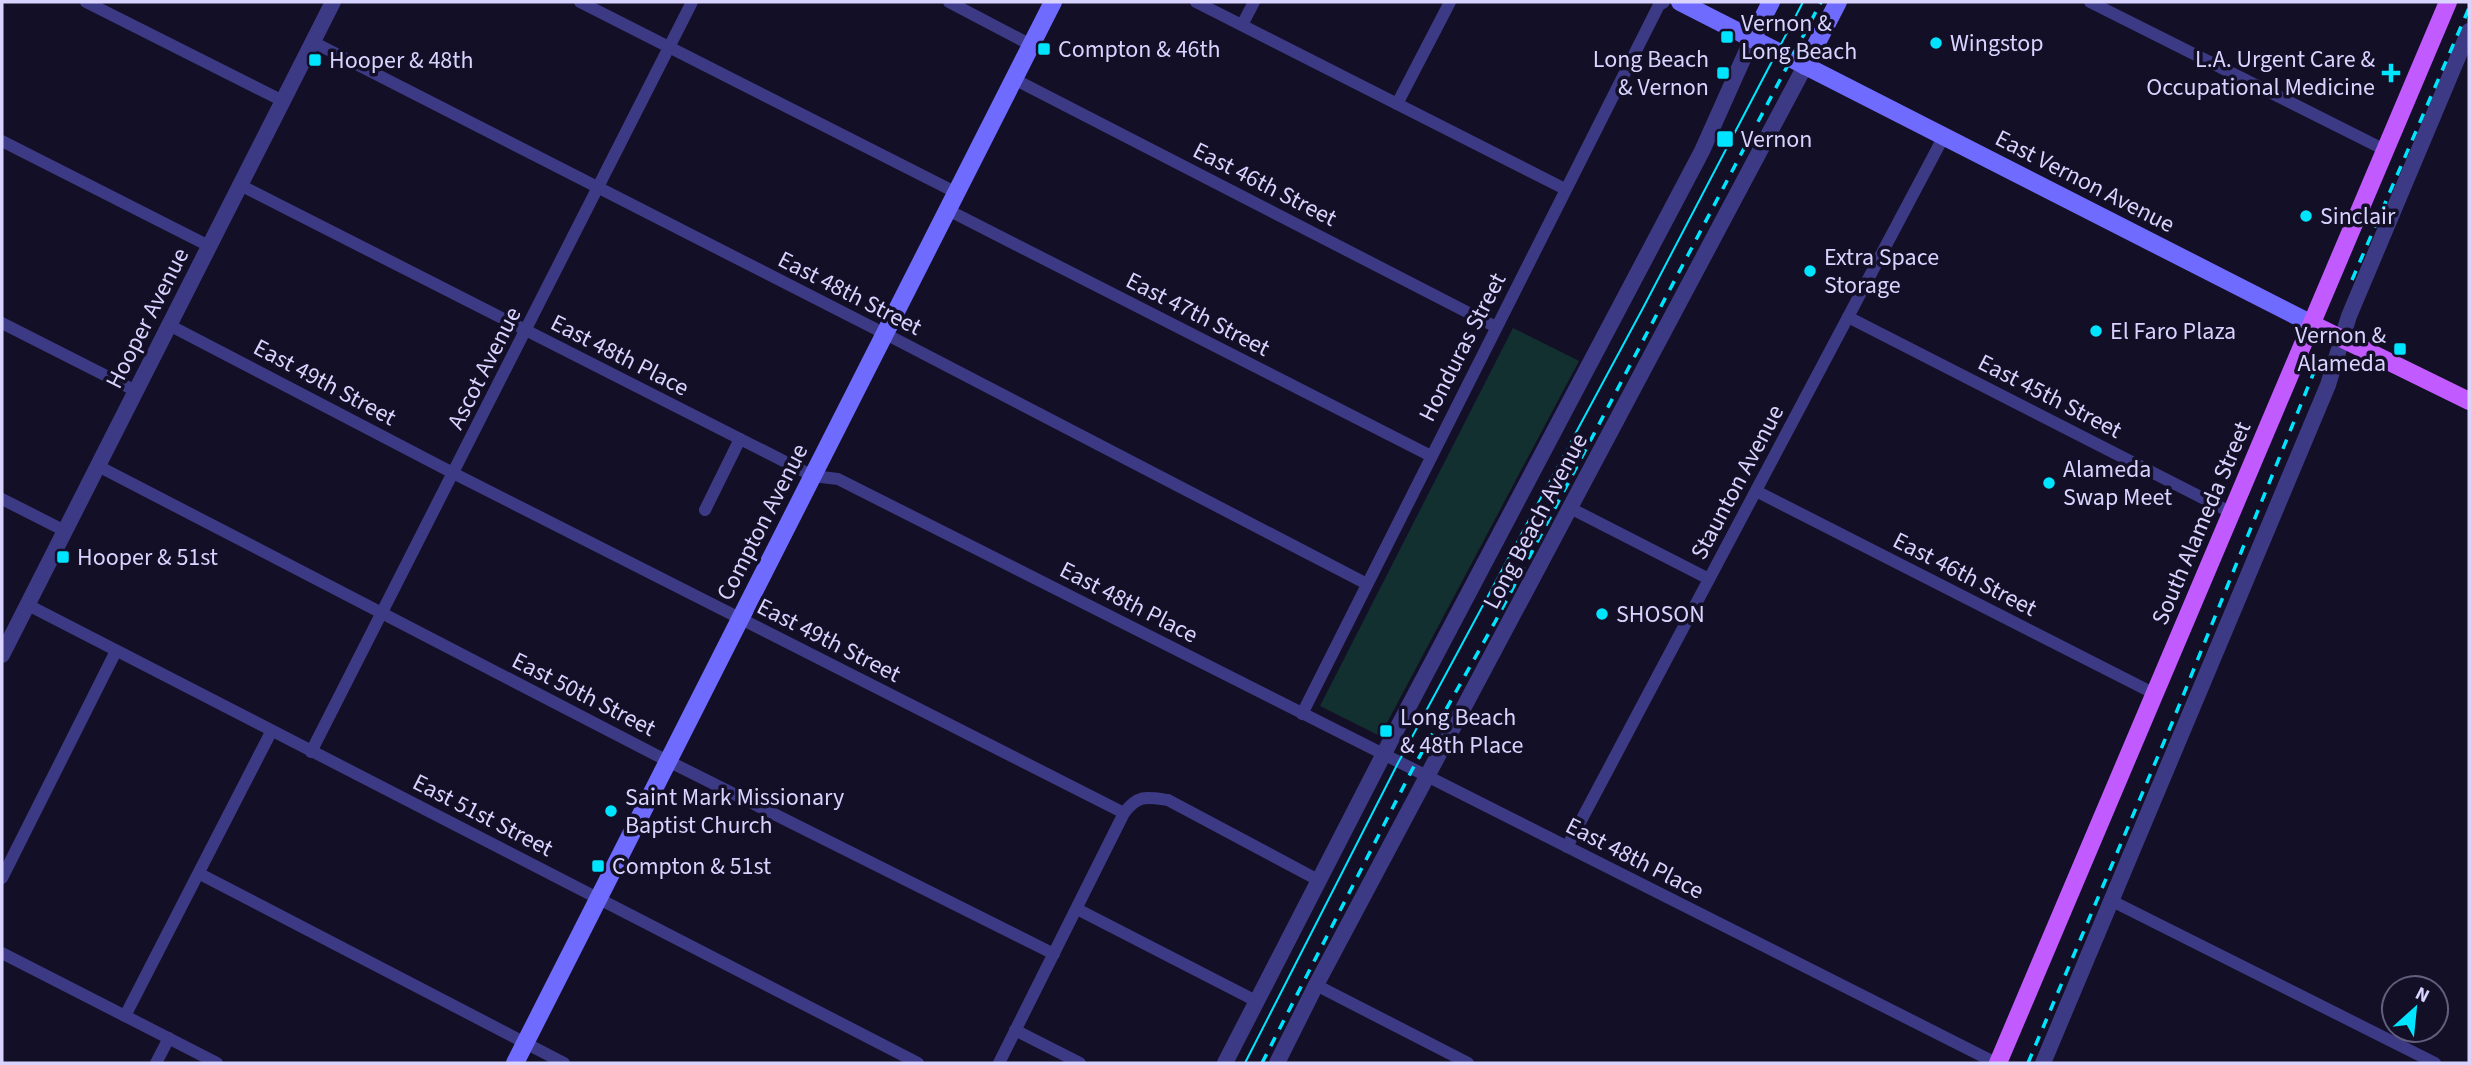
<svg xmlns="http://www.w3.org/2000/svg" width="2471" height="1065" font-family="'Source Sans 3',sans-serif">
<rect width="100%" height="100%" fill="#130f26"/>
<polygon fill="#12302f" points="1513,328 1579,361 1380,736 1320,706"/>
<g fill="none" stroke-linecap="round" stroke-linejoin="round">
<g stroke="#3d3a85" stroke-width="12">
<polyline points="86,2 283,101"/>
<polyline points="580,2 955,192"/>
<polyline points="949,2 1031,45"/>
<polyline points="1196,2 1565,189"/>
<polyline points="2090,2 2385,150"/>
<polyline points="1242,25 1254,2"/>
<polyline points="313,42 903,343 1367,584"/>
<polyline points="1014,79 1496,327"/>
<polyline points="1397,104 1450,2"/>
<polyline points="2,141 209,246"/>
<polyline points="240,185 813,476 838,479 1996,1063"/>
<polyline points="946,209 1431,456"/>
<polyline points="1848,317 2232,513"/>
<polyline points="2,323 136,391"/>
<path d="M169 325 453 473 1124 813C1138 794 1147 797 1168 800L1320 881"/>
<polyline points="98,466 654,754 1054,954"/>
<polyline points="1756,491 2155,694"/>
<polyline points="2,499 65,531"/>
<polyline points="1570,508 1709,579"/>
<polyline points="705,510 740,439"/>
<polyline points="28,605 918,1063"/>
<polyline points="1302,714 1659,5 1664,2"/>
<polyline points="311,752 692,2"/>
<polyline points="1567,847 1944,136"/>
<polyline points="200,874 564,1063"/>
<polyline points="2,878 116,651"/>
<polyline points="2112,901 2435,1063"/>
<polyline points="1077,909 1258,1002"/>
<polyline points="2,953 217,1063"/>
<polyline points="1316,985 1468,1063"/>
<polyline points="125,1016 271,732"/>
<polyline points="1015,1030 1080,1063"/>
<polyline points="156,1063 169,1038"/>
<polyline points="999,1063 1124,813"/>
</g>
<g stroke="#3d3a85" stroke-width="16">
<polyline points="2,655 333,2"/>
<polyline points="1225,1063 1391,740 1702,151 1752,39"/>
<polyline points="1277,1063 1316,985 1805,66"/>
<polyline points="2043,1063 2328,385 2349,316 2469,31"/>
</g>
<g stroke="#6f6bff" stroke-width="18">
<polyline points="1680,2 2312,324"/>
<polyline points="1752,39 1771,2"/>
<polyline points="1805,66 1838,2"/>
<polyline points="515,1063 1053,2"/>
</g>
<g stroke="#c25bff" stroke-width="18">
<polyline points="2312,324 2469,401"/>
<polyline points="1998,1063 2448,2"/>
</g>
<polyline stroke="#00e5ff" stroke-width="2" points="1245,1063 1398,763 1643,308 1803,2"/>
<g stroke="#00e5ff" stroke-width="3.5" stroke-dasharray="10 9" stroke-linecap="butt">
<polyline points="2352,280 2469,8"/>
<polyline points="1262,1063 1412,770 1495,622 1821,2"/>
<polyline points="2028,1063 2172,723 2314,372"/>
</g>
</g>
<g fill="#00e5ff" stroke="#130f26" stroke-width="2.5">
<rect x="1720" y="30" width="14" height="14" rx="3.5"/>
<circle cx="1936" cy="43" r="7"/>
<rect x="1037" y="42" width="14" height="14" rx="3.5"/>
<rect x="308" y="53" width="14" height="14" rx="3.5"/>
<rect x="1716" y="66" width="14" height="14" rx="3.5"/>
<path d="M2387.5 62.5h7v7h7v7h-7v7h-7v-7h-7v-7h7z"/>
<rect x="1716" y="130" width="18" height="18" rx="3.5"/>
<circle cx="2306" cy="216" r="7"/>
<circle cx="1810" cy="271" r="7"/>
<circle cx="2096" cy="331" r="7"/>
<rect x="2393" y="342" width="14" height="14" rx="3.5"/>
<circle cx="2049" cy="483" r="7"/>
<rect x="56" y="550" width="14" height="14" rx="3.5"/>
<circle cx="1602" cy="614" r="7"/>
<rect x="1379" y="724" width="14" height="14" rx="3.5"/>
<circle cx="611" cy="811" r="7"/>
<rect x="591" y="859" width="14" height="14" rx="3.5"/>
</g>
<g text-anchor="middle" stroke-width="7" stroke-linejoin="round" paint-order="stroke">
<g font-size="24" fill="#d9d4ff" stroke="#130f26" text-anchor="start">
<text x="1741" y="31">Vernon &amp;<tspan x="1741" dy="28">Long Beach</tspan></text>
<text x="1950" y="51">Wingstop</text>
<text x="1058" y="57">Compton &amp; 46th</text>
<text x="1709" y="67" text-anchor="end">Long Beach<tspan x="1709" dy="28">&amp; Vernon</tspan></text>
<text x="2375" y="67" text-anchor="end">L.A. Urgent Care &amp;<tspan x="2375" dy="28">Occupational Medicine</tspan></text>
<text x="329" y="68">Hooper &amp; 48th</text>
<text x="1741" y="147">Vernon</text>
<text x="2320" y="224">Sinclair</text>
<text x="1824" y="265">Extra Space<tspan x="1824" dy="28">Storage</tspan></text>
<text x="2110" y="339">El Faro Plaza</text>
<text x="2386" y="343" text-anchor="end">Vernon &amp;<tspan x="2386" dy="28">Alameda</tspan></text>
<text x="2063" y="477">Alameda<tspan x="2063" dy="28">Swap Meet</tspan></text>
<text x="77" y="565">Hooper &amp; 51st</text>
<text x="1616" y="622">SHOSON</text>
<text x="1400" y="725">Long Beach<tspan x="1400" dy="28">&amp; 48th Place</tspan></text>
<text x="625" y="805">Saint Mark Missionary<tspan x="625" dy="28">Baptist Church</tspan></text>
<text x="612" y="874">Compton &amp; 51st</text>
</g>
<g font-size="24" fill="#d9d4ff" stroke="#130f26">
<text transform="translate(2085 181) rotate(27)" y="8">East Vernon Avenue</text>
<text transform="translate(1265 184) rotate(27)" y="8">East 46th Street</text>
<text transform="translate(850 293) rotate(27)" y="8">East 48th Street</text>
<text transform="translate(1198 314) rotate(27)" y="8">East 47th Street</text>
<text transform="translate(147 318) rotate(-63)" y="8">Hooper Avenue</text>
<text transform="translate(1462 347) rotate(-63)" y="8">Honduras Street</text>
<text transform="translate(620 355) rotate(27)" y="8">East 48th Place</text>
<text transform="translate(484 368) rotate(-63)" y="8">Ascot Avenue</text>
<text transform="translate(325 382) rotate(28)" y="8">East 49th Street</text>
<text transform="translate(2050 396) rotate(27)" y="8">East 45th Street</text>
<text transform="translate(1737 482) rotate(-62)" y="8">Staunton Avenue</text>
<text transform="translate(1535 521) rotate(-62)" y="8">Long Beach Avenue</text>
<text transform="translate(762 522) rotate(-63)" y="8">Compton Avenue</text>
<text transform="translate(2201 523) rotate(-67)" y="8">South Alameda Street</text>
<text transform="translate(1965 574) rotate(27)" y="8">East 46th Street</text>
<text transform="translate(1129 602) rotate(27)" y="8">East 48th Place</text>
<text transform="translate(829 640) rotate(27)" y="8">East 49th Street</text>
<text transform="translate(584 694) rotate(27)" y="8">East 50th Street</text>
<text transform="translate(483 815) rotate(27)" y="8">East 51st Street</text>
<text transform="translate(1635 858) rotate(27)" y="8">East 48th Place</text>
</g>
</g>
<rect width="2471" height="1065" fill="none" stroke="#d9d4ff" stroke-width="7"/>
<g transform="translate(2415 1009) rotate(27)"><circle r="33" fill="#130f26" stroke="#625e7d" stroke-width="2"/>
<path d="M0-5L12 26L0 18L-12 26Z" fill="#00e5ff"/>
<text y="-10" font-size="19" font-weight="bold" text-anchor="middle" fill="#d9d4ff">N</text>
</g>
</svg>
